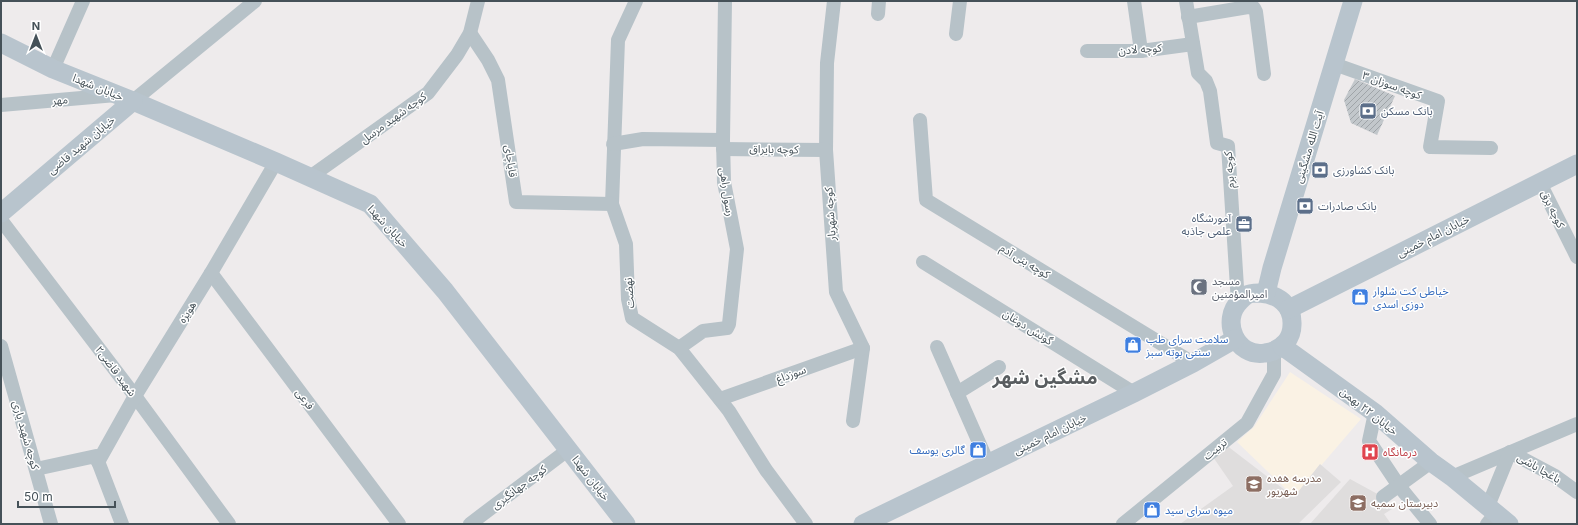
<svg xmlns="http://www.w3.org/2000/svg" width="1578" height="525" font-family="Inter,'Noto Sans Arabic',sans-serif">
<defs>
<pattern id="building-hatch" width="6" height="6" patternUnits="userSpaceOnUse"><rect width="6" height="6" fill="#c2c7cb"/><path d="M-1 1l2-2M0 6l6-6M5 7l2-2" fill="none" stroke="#9fa4a8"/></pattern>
</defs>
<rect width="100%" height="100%" fill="#eeebec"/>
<polygon fill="#faf2e4" points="1290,372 1361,419 1294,497 1237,442 1254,427"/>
<g fill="#dfdddd">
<polygon points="1226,445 1294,497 1320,464 1341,482 1298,524 1180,524 1233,486 1213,457"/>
<polygon points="1350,479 1383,497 1392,509 1384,514 1391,524 1310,524"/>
</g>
<polygon fill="url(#building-hatch)" points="1355,79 1395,96 1377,135 1351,123 1344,100"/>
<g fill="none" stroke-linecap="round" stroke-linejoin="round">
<g stroke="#b7c2c8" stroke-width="14">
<polyline points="636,1 618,40 612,204 626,244 628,299 632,318 679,348 729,411 766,470 806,524"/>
<polyline points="834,1 827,63 826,150 836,292 863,348 853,421"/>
<polyline points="1134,1 1141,51"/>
<polyline points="1186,1 1198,73 1206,81 1210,91 1217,143 1228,146 1238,303"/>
<polyline points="878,14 879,1"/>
<polyline points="1188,17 1248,7 1254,8 1256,12 1264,74"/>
<polyline points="470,33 488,60 498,80 516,202 612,204"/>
<polyline points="956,34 960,1"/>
<polyline points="1087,51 1141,51 1193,44"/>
<polyline points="1334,64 1438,101 1430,147 1491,148"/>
<polyline points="53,69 83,1"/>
<polyline points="133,101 255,1"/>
<polyline points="1,105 116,95"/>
<polyline points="920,120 926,200 1193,363"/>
<polyline points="613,144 643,139 723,140"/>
<polyline points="723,149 826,150"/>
<polyline points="310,177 428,93 457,55 470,33 478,1"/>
<polyline points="1540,183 1577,257"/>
<polyline points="1,220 135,396 229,524"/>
<polyline points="923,262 1134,393"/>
<polyline points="211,273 399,524"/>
<polyline points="1,346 51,524"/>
<polyline points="937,347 988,463"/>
<polyline points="679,348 703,331 727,328 729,324 737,249 724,182 723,140 725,1"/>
<polyline points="957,393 999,367"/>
<polyline points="720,399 863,348"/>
<polyline points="1375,413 1369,441 1399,486 1430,524"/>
<polyline points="98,462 135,396 211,273 276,162"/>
<polyline points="36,469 96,456 122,524"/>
<polyline points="1452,477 1577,424"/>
<polyline points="1383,497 1431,462"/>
<polyline points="1488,506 1510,452 1555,476 1577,492"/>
<polyline points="470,524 569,449"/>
<polyline points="1123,524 1247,423 1274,374 1274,352"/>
<polyline points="1487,524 1495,514"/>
</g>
<g stroke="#b8c4cd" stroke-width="19">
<polyline points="1,43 53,69 133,101 276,162 370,204 445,291 626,524"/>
<polyline points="1,213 133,101"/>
<path d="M1259 293C1278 294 1293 305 1292 325 1292 331 1290 337 1286 342 1280 349 1274 352 1265 353 1236 358 1220 320 1240 301 1242 299 1245 296 1247 295 1250 293 1256 293 1259 293Z"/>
<polyline points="1266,293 1272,268 1353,1"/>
<polyline points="1289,309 1577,164"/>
<polyline points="1282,346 1375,413 1431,462 1452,477 1509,524"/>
<polyline points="863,524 1134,393 1193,363 1235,339"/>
</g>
</g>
<defs>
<symbol id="bank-square" viewBox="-11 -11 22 22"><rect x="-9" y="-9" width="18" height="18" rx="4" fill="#5c6f8a" stroke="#fff"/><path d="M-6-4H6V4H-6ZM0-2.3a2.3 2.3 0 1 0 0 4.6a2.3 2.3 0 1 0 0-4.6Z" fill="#fff"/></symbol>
<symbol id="office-square" viewBox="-11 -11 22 22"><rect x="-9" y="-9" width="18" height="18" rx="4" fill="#5c6f8a" stroke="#fff"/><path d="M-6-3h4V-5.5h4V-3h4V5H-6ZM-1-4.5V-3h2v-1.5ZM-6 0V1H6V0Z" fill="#fff"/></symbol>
<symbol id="mosque-square" viewBox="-11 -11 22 22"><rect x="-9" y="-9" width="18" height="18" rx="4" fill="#6b7280" stroke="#fff"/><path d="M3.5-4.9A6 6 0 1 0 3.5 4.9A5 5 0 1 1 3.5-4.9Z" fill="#fff"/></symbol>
<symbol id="shop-square" viewBox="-11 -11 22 22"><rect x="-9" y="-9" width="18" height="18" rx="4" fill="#3f7fe0" stroke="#fff"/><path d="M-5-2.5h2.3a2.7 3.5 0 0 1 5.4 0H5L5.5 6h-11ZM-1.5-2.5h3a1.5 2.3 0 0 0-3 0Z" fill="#fff"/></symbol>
<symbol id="hospital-square" viewBox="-11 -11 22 22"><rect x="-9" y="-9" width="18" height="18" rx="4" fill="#e0444e" stroke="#fff"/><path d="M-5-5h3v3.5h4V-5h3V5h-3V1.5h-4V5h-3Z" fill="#fff"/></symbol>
<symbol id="school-square" viewBox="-11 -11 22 22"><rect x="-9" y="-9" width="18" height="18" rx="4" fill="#8d6e63" stroke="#fff"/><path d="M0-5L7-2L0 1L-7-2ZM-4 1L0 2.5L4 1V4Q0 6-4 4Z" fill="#fff"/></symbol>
</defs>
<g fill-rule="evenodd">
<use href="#bank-square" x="1358" y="101" width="20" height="20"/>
<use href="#bank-square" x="1310" y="160" width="20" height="20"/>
<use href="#bank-square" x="1295" y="196" width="20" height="20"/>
<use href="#office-square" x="1234" y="214" width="20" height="20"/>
<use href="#mosque-square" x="1189" y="277" width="20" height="20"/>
<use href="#shop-square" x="1350" y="287" width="20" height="20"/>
<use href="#shop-square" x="1123" y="335" width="20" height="20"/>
<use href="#shop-square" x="968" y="440" width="20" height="20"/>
<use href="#hospital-square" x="1360" y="442" width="20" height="20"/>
<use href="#school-square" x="1244" y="474" width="20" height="20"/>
<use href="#school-square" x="1348" y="493" width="20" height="20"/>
<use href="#shop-square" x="1142" y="500" width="20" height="20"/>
</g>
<g text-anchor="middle" stroke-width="3" stroke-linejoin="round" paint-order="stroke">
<g font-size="11" fill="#455158" stroke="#fff">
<text transform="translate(1140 49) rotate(-4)" y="4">کوچه لادن</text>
<text transform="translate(1392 85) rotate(20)" y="4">کوچه سوزان ۳</text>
<text transform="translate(98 87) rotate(22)" y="4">خیابان شهدا</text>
<text transform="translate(60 100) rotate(-5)" y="4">مهر</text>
<text transform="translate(393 118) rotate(-36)" y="4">کوچه شهید مرسل</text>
<text transform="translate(81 145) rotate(-40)" y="4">خیابان شهید قاضی</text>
<text transform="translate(1309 147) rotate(-73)" y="4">آیت الله مشگینی</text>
<text transform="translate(774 149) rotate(1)" y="4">کوچه بایراق</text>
<text transform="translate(511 161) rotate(82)" y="4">قایاچای</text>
<text transform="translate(1229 170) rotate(-94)" y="4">کوچه برم</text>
<text transform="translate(727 192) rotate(82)" y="4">رسول راهی</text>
<text transform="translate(1553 209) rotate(64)" y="4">کوچه برق</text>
<text transform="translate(830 214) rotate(-94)" y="4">کوچه شهریار</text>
<text transform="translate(388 226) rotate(47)" y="4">خیابان شهدا</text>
<text transform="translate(1433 236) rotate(-27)" y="4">خیابان امام خمینی</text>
<text transform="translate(1025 261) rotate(31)" y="4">کوچه بنی آدم</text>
<text transform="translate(629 293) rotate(-95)" y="4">نهضت</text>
<text transform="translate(187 312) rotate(-58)" y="4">هویزه</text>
<text transform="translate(1028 327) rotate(32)" y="4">گونش دوغان</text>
<text transform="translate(116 371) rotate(53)" y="4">شهید قاضی۲</text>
<text transform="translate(791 374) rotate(-20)" y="4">سوزداغ</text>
<text transform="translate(305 399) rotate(53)" y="4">فرعی</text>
<text transform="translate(1369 411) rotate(38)" y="4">خیابان ۲۲ بهمن</text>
<text transform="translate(1050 434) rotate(-26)" y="4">خیابان امام خمینی</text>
<text transform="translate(26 435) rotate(74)" y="4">کوچه شهید یاری</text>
<text transform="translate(1215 449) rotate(-39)" y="4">تربیت</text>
<text transform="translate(1539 468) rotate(30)" y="4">باغچا باشی</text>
<text transform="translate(591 478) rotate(52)" y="4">خیابان شهدا</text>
<text transform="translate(519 487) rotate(-37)" y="4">کوچه جهانگیری</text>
</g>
<g font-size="11" fill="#4e5e75" stroke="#fff" text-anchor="start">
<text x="1381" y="115">بانک مسکن</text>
<text x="1333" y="174">بانک کشاورزی</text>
<text x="1318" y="210">بانک صادرات</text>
<text x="1231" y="222" text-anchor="end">آمورشگاه<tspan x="1231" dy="13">علمی جاذبه</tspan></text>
</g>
<g font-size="11" fill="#5b616d" stroke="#fff" text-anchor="start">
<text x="1212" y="285">مسجد<tspan x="1212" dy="13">امیرالمؤمنین</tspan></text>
</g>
<g font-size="11" fill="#366cbe" stroke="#fff" text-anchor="start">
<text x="1373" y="295">خیاطی کت شلوار<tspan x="1373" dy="13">دوزی اسدی</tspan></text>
<text x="1146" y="343">سلامت سرای طب<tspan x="1146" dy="13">سنتی بوته سبز</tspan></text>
<text x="965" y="454" text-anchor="end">گالری یوسف</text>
<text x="1165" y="514">میوه سرای سید</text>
</g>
<g font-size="11" fill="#be3a42" stroke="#fff" text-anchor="start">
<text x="1383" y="456">درمانگاه</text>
</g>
<g font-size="11" fill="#785e54" stroke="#fff" text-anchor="start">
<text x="1267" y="482">مدرسه هفده<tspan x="1267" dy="13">شهریور</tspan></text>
<text x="1371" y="507">دبیرستان سمیه</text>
</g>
<g font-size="19" font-weight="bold" fill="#595d60" stroke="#fff">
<text x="1045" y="384">مشگین شهر</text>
</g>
</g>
<rect width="1578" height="525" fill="none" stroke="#455158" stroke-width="4"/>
<g transform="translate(36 36)" stroke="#ffffff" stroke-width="3" paint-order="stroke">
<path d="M0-3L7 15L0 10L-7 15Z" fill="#455158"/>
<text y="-6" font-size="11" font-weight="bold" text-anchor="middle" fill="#455158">N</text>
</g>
<path d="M18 501v6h97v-6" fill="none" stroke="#455158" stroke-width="2"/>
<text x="24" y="501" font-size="12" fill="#455158" stroke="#ffffff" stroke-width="3" paint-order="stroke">50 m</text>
</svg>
